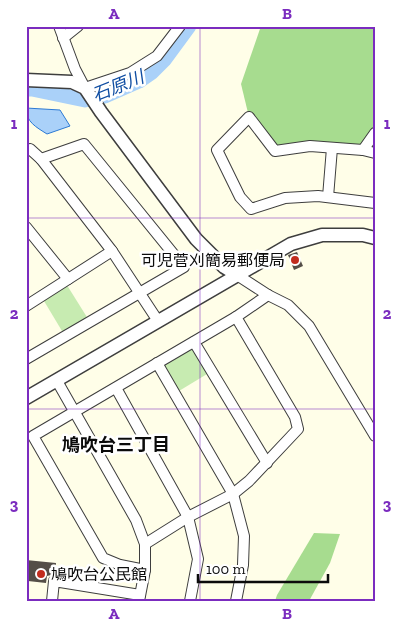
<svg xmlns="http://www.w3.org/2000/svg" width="401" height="627" font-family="'Zilla Slab','Noto Sans JP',serif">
<rect width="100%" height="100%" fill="#fffee8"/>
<g fill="#c7ebb1">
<polygon points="65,282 90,322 65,336 41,296"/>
<polygon points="194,342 212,371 174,394 157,363"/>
</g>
<g fill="#a7dc8f">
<polygon points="261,26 375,26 375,133 363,150 275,151 249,117 241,84"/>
<polygon points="314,533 340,534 330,563 309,601 275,601 277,595"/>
</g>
<path fill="#aad1f9" stroke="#2d7ad4" d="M26 108 60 110 70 126 47 134C36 127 26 122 26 108Z"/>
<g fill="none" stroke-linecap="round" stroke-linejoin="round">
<polyline stroke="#aad1f9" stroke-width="15" points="26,89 32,89 85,100 105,96 139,81 152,72 164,60 189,26"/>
</g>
<g fill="#544e47">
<polygon points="297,252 303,266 294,270 288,255"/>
<polygon points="26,560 56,563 55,574 47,576 46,583 28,581"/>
</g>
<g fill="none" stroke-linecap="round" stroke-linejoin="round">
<defs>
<g id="minor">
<polyline points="59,26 75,69 85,88 130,73 157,56 180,26"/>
<polyline points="63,38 78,26"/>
<polyline points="363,150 375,133"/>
<polyline points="26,151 30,149 41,159 112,251 158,321"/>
<polyline points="375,153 363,150 310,146 275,151 249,117 217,150 240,197 251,209 285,198 318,196 375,203"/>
<polyline points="328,197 332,148"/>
<polyline points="26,227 68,279"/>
<polyline points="237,275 268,295 288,305 309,326 375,436"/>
<polyline points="26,306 112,251"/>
<polyline points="194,342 267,463"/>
<polyline points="26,359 184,267 84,144 41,159"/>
<polyline points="157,363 233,494 244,536 243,565 236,601"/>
<polyline points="57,381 136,520 145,544 145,570 139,601"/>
<polyline points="116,388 188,517 198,559 190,601"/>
<polyline points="145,544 188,517 233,494 249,481 298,429 295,417 236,317"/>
<polyline points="145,570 120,565 103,558 33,436 236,317 268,295"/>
<polyline points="52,601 54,581 140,595"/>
</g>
<g id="tertiary">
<polyline points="26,80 72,82 85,88 101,112 196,239 224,267 237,275"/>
<polyline points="26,398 291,244 322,235 363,235 375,238"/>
</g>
</defs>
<use href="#minor" stroke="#3e3e3e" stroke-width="12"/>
<use href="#tertiary" stroke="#3e3e3e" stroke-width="15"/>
<use href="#minor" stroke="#fff" stroke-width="10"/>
<use href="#tertiary" stroke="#fff" stroke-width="12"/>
</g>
<path fill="none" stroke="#7b2cbf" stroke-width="1" stroke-opacity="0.55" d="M200 26V601M26 218H375M26 409H375"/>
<g fill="#c12c1d" stroke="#fff" stroke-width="2">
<circle cx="295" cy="260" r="5"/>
<circle cx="41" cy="574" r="5"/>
</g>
<g text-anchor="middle" stroke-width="5" stroke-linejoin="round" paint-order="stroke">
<g font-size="16" fill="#0b0b0b" stroke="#fff" text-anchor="end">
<text x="285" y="266">可児菅刈簡易郵便局</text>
<text x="51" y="580" text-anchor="start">鳩吹台公民館</text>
</g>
<g font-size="18" font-style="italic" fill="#0f4da2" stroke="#fff">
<text transform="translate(118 86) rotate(-22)" y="6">石原川</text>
</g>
<g font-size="18" font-weight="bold" fill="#0b0b0b" stroke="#fff">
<text x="116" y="451">鳩吹台三丁目</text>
</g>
</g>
<rect width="401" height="627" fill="none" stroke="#ffffff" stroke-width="55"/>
<path d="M198 574v8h130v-8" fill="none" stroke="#0b0b0b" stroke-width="2.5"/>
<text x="206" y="574" font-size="15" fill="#0b0b0b" stroke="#ffffff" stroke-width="4" paint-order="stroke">100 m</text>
<rect x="28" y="28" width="346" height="572" fill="none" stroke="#7b2cbf" stroke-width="2"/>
<g font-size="16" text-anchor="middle" font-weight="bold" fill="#7b2cbf">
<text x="114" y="19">A</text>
<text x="287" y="19">B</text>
<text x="14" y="129">1</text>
<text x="387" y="129">1</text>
<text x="14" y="319">2</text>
<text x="387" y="319">2</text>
<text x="14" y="510">3</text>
<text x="387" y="510">3</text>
<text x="114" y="619">A</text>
<text x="287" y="619">B</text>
</g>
</svg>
